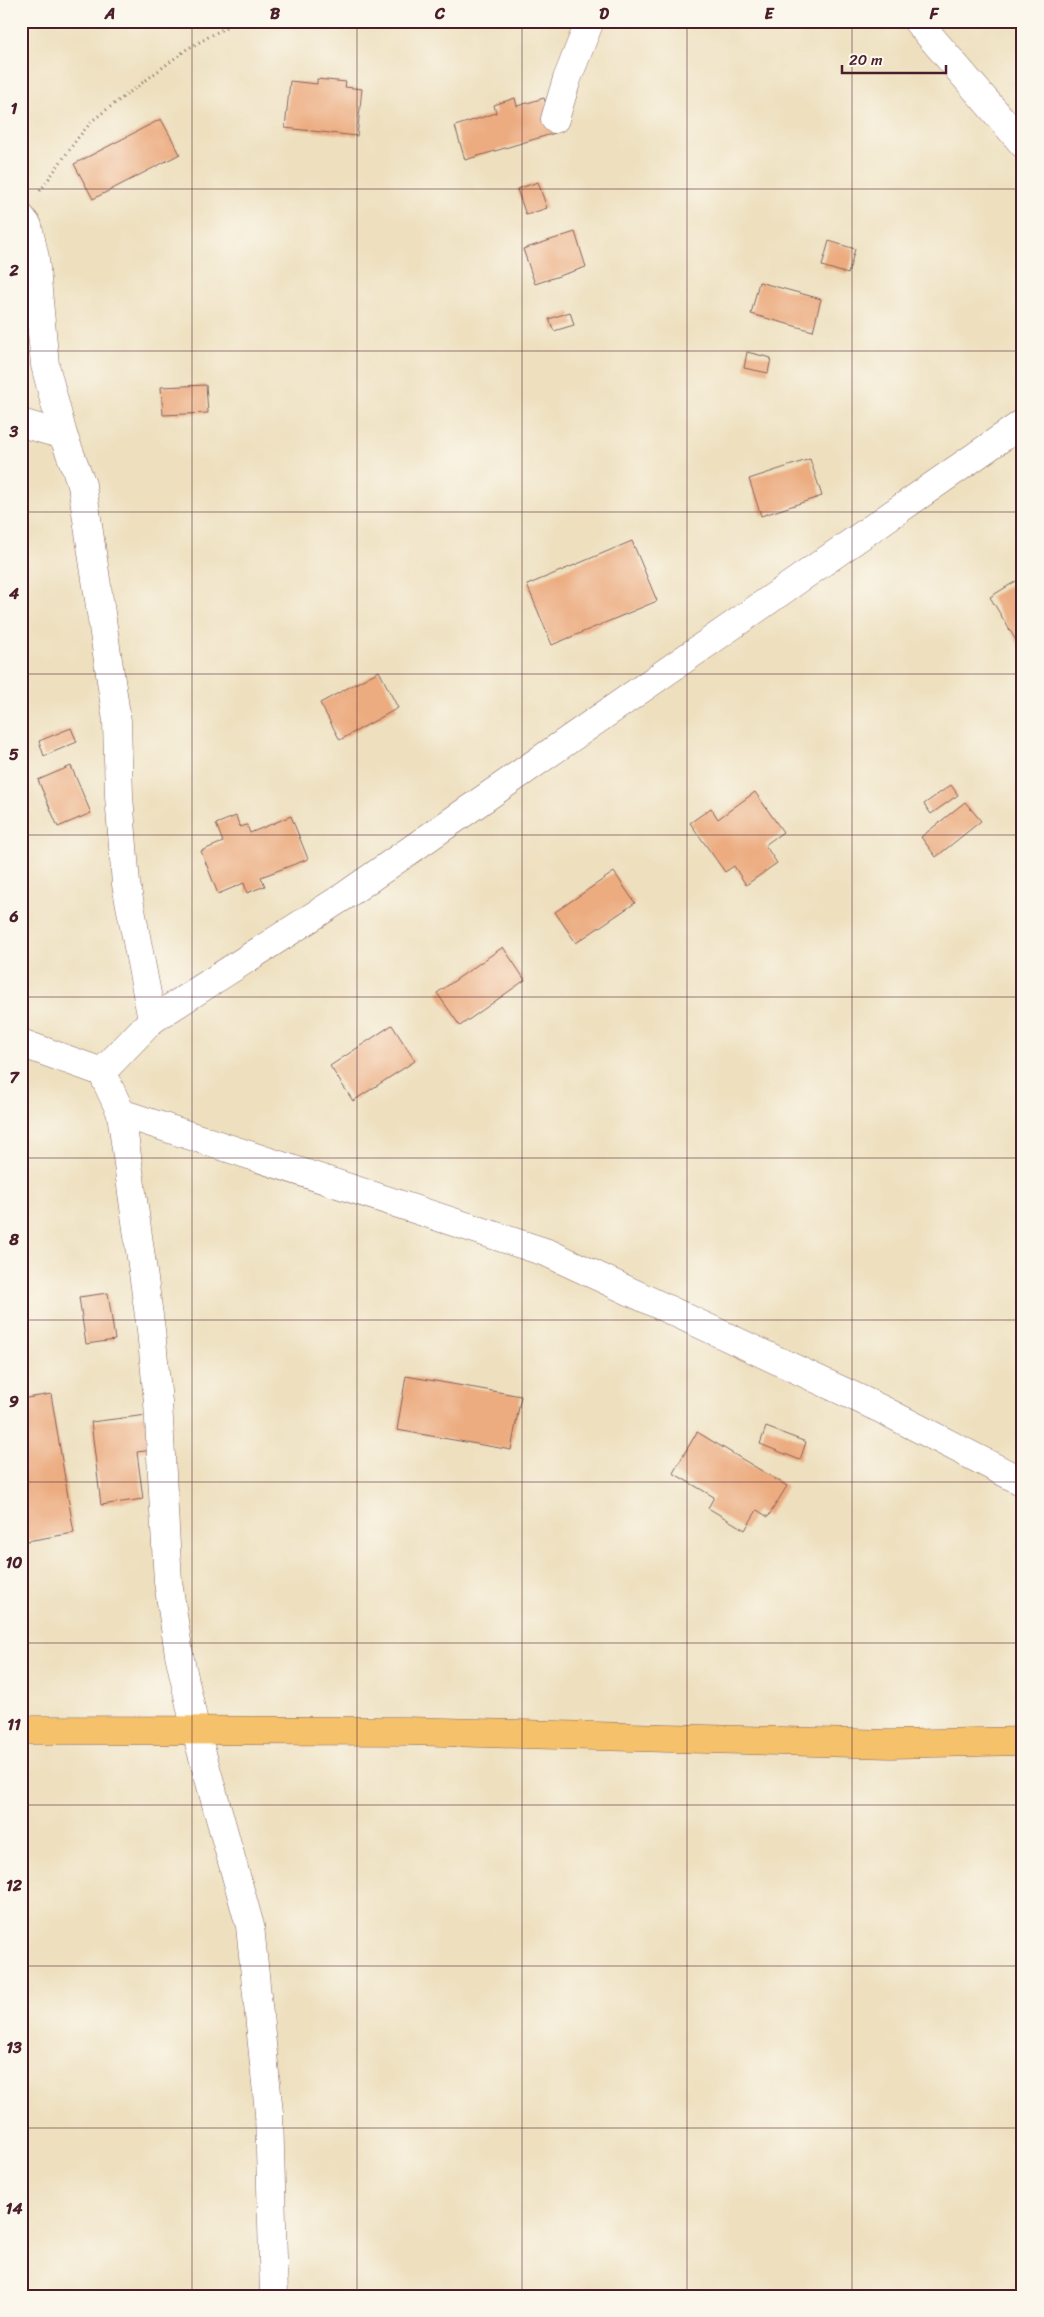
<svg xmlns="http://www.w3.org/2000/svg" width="1044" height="2317" font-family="Sriracha,sans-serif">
<rect width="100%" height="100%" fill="#fbf7ec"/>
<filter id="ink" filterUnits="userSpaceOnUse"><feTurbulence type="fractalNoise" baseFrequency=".02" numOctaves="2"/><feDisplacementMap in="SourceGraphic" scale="10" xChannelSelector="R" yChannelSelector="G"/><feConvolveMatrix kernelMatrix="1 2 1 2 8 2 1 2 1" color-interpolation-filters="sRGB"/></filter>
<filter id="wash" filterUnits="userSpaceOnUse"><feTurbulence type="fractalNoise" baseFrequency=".0096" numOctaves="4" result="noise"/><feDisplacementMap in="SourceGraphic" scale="20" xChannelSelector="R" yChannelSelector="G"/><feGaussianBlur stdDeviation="1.12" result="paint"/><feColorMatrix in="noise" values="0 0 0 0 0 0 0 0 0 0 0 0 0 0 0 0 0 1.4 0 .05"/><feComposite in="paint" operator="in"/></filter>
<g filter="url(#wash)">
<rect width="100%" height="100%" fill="#eee0bf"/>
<g id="blocks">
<g fill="#ecac80">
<polygon points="317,79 346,82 345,87 362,89 357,136 285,128 290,81 317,84"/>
<polygon points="515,98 517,106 544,98 555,133 465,160 455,126 496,113 494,105"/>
<polygon points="161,119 180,154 93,199 74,164"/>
<polygon points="538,182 547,208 526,215 517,189"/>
<polygon points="575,232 586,267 535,284 523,249"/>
<polygon points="829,241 855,249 848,274 822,266"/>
<polygon points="759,282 821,299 813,331 751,314"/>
<polygon points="570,312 574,325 554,331 549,319"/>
<polygon points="747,352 771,358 768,373 744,368"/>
<polygon points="206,385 208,413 163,415 161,387"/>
<polygon points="810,459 822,496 761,516 749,479"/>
<polygon points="632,541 657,601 552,645 527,585"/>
<polygon points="1021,578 1023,582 1023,645 1020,647 990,597"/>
<polygon points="379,671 398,708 340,740 320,703"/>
<polygon points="71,728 77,742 44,756 39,741"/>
<polygon points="71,766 91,813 58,827 38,780"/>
<polygon points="951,785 958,795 931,814 924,804"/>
<polygon points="755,792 783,832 765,845 777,863 746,885 734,866 725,872 690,823 711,808 718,819"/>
<polygon points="965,802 981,821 936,857 921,837"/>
<polygon points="236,816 240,827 247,825 250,833 291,816 308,859 261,877 265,886 247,893 244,883 218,894 201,851 223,842 216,824"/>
<polygon points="614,872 635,903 576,943 555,912"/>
<polygon points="503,947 525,980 460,1026 437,993"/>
<polygon points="392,1025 415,1061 353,1101 330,1066"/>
<polygon points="108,1293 115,1340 86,1344 79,1297"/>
<polygon points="406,1376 521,1396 511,1450 397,1430"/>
<polygon points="51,1394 74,1533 21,1542 21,1399"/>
<polygon points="147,1415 152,1450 137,1452 143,1499 101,1505 91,1422"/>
<polygon points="766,1427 806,1442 800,1460 760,1444"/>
<polygon points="697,1432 787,1486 768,1517 757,1510 745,1530 708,1508 714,1497 673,1473"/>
</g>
</g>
</g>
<g filter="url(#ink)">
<use href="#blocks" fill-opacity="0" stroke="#83635f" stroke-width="1"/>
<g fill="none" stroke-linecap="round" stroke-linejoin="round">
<defs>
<g id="minor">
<polyline points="917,21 1023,144"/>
<polyline points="555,119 567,79 590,21"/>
<polyline points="21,217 28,226 35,258 45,365 63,435 82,485 117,721 119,796 126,884 152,1020"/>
<polyline points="21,423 63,435"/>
<polyline points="21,1043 102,1072 121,1113 548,1253 881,1409 1023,1482"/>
<polyline points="102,1072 152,1020 346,895 1023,423"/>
<polyline points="121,1113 151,1330 158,1402 168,1582 179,1654 196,1732 250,1926 269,2113 274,2296"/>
</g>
<polyline id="major" points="21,1730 407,1731 891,1744 1023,1741"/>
</defs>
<use href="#minor" stroke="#83635f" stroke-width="29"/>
<use href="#major" stroke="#83635f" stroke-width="29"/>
<polyline stroke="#83635f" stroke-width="3" stroke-dasharray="1 4" stroke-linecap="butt" points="40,191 77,139 93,120 187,49 237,21"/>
<use href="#minor" stroke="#fff" stroke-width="28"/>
<use href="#major" stroke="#f5c16b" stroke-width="28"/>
</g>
</g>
<path fill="none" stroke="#4a1f2b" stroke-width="1" stroke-opacity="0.55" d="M192 21V2296M357 21V2296M522 21V2296M687 21V2296M852 21V2296M21 189H1023M21 351H1023M21 512H1023M21 674H1023M21 835H1023M21 997H1023M21 1158H1023M21 1320H1023M21 1482H1023M21 1643H1023M21 1805H1023M21 1966H1023M21 2128H1023"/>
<rect width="1044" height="2317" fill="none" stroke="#fbf7ec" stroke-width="55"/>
<path d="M842 65v8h104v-8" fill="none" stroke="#4a1f2b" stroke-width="2.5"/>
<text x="849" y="65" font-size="15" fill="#4a1f2b" stroke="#fbf7ec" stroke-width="4" paint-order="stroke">20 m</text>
<rect x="28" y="28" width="988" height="2262" fill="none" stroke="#4a1f2b" stroke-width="2"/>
<g font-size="16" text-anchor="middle" font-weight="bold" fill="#4a1f2b">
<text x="110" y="19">A</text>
<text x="275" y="19">B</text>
<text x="440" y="19">C</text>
<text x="604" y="19">D</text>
<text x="769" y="19">E</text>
<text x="934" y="19">F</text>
<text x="14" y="114">1</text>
<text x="14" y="276">2</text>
<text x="14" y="437">3</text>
<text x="14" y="599">4</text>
<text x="14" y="760">5</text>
<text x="14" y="922">6</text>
<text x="14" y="1083">7</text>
<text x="14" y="1245">8</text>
<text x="14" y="1407">9</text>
<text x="14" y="1568">10</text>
<text x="14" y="1730">11</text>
<text x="14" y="1891">12</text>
<text x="14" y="2053">13</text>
<text x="14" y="2214">14</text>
</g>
</svg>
